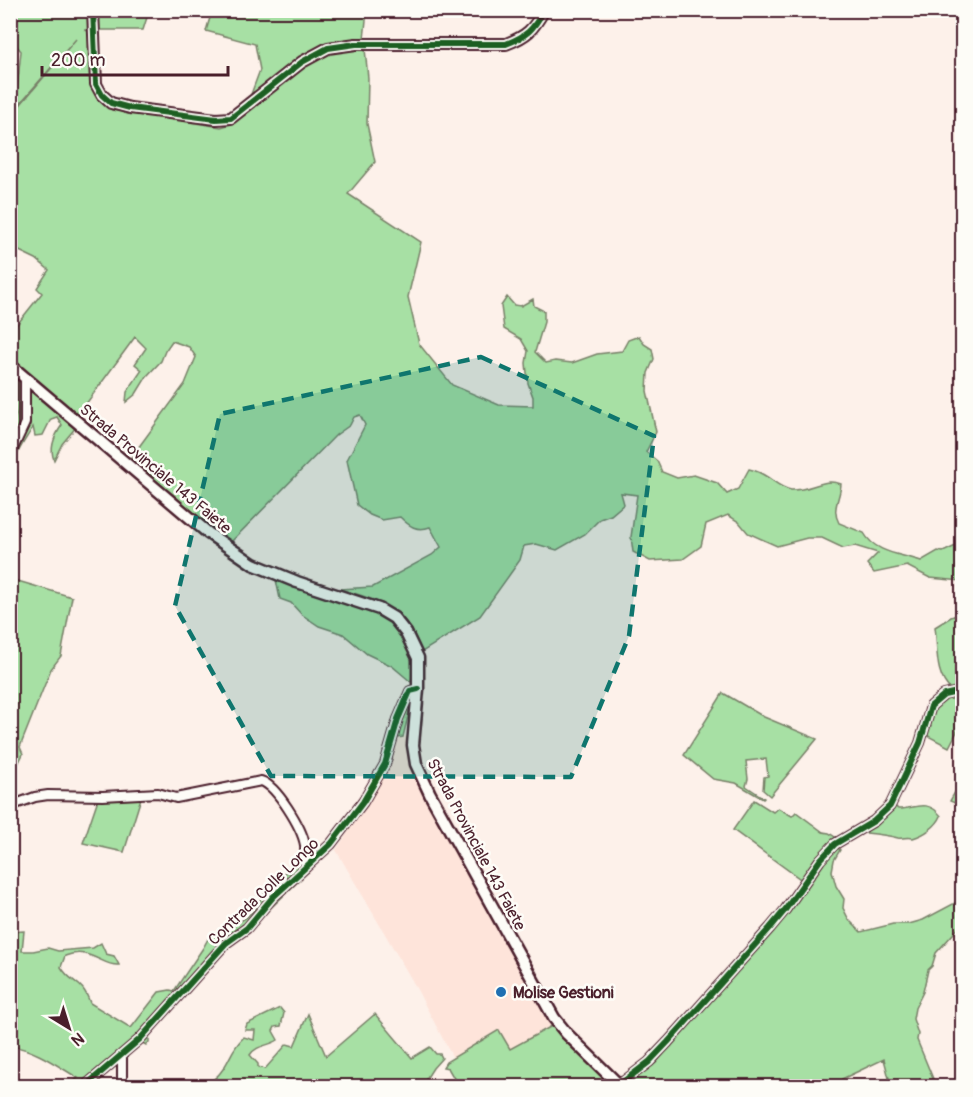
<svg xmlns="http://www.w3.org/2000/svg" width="973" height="1097" font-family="Pangolin,sans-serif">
<rect width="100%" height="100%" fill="#fdf1ea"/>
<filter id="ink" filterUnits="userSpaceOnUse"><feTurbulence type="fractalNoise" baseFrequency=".0167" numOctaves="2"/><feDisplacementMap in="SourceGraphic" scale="12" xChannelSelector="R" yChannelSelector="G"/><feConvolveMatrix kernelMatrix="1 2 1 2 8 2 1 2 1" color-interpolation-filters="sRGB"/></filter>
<g filter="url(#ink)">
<polygon fill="#fee4da" points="408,736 410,757 417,782 552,1026 510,1049 498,1030 453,1058 413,982 336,850 372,797 391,762 397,738"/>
<g fill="#a7e0a4" stroke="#788068" stroke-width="1.5">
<path d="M11 11H149L143 30H84L89 31 92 85 98 97 112 110 221 127 234 123 250 97 260 70 255 44 206 31 212 11H367L364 39 368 78 367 124 375 162 348 194 421 242 408 297 419 344 452 385 499 405 533 406V397L528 383 526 363 528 351 521 339 504 329 501 306 507 297 514 305 521 306 533 299 534 306 544 311V322L535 352 546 363 555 361 572 363 597 354 622 351 628 340 639 336 644 344 652 349 654 359 648 373 647 391 656 432 646 452 657 461 662 472 677 478 694 475 717 483 727 494 738 489 749 469C767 472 777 488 791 490 811 491 823 477 841 484 840 500 831 508 839 523L864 533C875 553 901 554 921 561L938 551 943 552 962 543V581L930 578 907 566 874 573 867 564 878 553 855 546 843 548 822 538H807L777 546 748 533 739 522 728 515 706 524 701 546 683 559 650 561 633 552 631 537 637 495 621 493 624 504 611 515 600 519 585 534 557 550 536 544 524 546 520 560 480 616 422 652C419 645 416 637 412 630 396 605 366 596 339 589L373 587 432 555 441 547 430 527C417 532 409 526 400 517L382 520 370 515 357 505 347 460 365 425 360 415 354 417 350 425 336 435 230 543 200 521 130 459 185 384 196 357 189 347 172 341 165 351 161 361 147 376 136 394 126 402 127 392 142 370 135 364 146 348 135 337 78 415 11 358V332L42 293 37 288 49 270 36 259 11 247V113L16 110 76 39 15 109 21 51 11 39Z"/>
<path d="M11 372 29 385V389L42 397 77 426 62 444 54 460C49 448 55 435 62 425L57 417 51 419 43 435 35 436 33 427C24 443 11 457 14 477L11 482V433L16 415 11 384Z"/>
<polygon points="11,579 72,597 61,656 51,669 20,747 23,754 11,778"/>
<path d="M276 580C299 588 323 595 346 603 361 607 377 611 389 620 408 635 416 660 411 682L392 666 367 654 343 634 319 626 301 614 291 603 280 599Z"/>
<path d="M962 613V689L952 691C934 676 938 648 935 627L951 617Z"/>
<polygon points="723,693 764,717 817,739 770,796 763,790 764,777 768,776 766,759 746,761 748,779 746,786 764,798 763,799 736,783 713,779 684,755"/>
<path d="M962 694V722L949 747 926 735C935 709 933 700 962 694Z"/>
<path d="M413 695 403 737 397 738C400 725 403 705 413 695Z"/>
<polygon points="962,780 962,806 950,801"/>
<polygon points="141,798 124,852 83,843 98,799"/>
<polygon points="754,800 773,812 778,808 792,816 796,812 823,832 829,833 838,839 832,843 840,850 834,860 832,871 836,886 844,899 843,908 849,920 861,932 893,924 909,924 923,920 959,901 962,895 962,924 936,953 932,966 928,970 923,992 915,1008 913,1019 918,1034 917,1040 936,1086 891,1086 884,1059 842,1079 844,1086 629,1086 626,1084 656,1063 679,1034 781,921 781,919 807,884 733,830"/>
<path d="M894 805 898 809C913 810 926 797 941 816 937 826 924 835 913 838 907 836 904 839 898 838 887 835 877 834 866 833L870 826Z"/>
<path d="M297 862 306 874 246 932 225 948 149 1035V1042L146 1045 141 1042C126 1057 109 1070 94 1086H67L78 1078C56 1065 37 1050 11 1046L10 932 24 931 22 951H33L48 948 58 951 93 948 101 943 106 954 114 956 119 965C103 967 90 946 65 956L61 967C72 985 82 979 90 1003L131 1028 159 992 170 990 174 991 203 948 208 939 236 924 247 917 255 909 262 896Z"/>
<path d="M280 1008 284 1013 281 1026 275 1027 273 1031 278 1040C269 1046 256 1045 250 1055L258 1064V1067L265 1069 287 1044 294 1046 308 1014 326 1056 375 1014 412 1058 430 1047 436 1054H440L442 1058 433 1068 426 1079 432 1086H206C210 1082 216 1078 220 1073 231 1060 230 1050 244 1037L254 1040 255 1030H245L247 1024Z"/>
<polygon points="552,1026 613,1086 447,1086 455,1080 448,1068 443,1067 446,1062 499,1030 510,1049"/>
</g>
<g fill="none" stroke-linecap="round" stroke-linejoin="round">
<defs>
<g id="minor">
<polyline points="10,455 25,423 25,378"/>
<path d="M10 806 35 797 48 795 103 796 158 793 176 798 261 781C277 786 302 828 305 845 306 853 303 861 305 868"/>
<polyline points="122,1056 122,1086"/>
<polyline points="619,1085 649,1062 668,1042 770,928 785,910 820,860 835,844 874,821 890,806 920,743 931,706 944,695 962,691"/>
<polyline points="85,1086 140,1039 226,943 247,928 273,897 331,844 363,802 385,764 398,719 410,691 418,689"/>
</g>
<path id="tertiary" d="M93 10 96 84 102 95 111 103 130 108 216 119 231 118 302 62 328 48 356 44H506C527 36 533 30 544 10"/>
<polyline id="secondary" points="10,365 208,533 253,564 297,582 379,609 394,618 406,633 418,658 418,689 413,745 416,764 430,794 554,1018 567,1034 620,1086"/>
</defs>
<use href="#minor" stroke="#4a1f2b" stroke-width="12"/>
<use href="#tertiary" stroke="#4a1f2b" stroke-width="14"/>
<use href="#secondary" stroke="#4a1f2b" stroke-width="15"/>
<use href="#minor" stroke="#fdfcf7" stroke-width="8"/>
<use href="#tertiary" stroke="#fdfcf7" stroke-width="9"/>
<use href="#secondary" stroke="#fdfcf7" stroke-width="10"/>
<defs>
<g id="cycleway">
<path d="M93 10 96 84 102 95 111 103 130 108 216 119 231 118 302 62 328 48 356 44H506C527 36 533 30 544 10"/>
<polyline points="619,1085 649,1062 668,1042 770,928 785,910 820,860 835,844 874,821 890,806 920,743 931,706 944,695 962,691"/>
<polyline points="85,1086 140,1039 226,943 247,928 273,897 331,844 363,802 385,764 398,719 410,691 418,689"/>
</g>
</defs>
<use href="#cycleway" stroke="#fdfcf7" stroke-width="10"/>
<use href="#cycleway" stroke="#1b5e20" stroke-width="6"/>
</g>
</g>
<path fill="#0f766e" fill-opacity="0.2" stroke="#0f766e" stroke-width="4.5" stroke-dasharray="12 8" stroke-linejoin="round" d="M481 357 654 436 629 636 571 777 271 776 175 606 220 414Z"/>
<circle fill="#1f6fb2" stroke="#fdfcf7" stroke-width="2" cx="501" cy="992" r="6"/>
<g text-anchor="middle" stroke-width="5" stroke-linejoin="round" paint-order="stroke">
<g font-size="16" fill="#4a1f2b" stroke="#fdfcf7">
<text transform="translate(156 468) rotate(40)" y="6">Strada Provinciale 143 Faiete</text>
<text transform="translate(477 844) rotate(62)" y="6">Strada Provinciale 143 Faiete</text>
<text transform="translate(263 891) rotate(-44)" y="6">Contrada Colle Longo</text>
</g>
<g font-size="16" font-weight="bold" fill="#4a1f2b" stroke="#fdfcf7" text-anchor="start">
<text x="513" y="998">Molise Gestioni</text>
</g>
</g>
<rect width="973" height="1097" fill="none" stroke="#fdfcf7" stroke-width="36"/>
<rect x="18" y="18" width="937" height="1061" fill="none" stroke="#4a1f2b" stroke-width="2" filter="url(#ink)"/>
<g transform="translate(69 1028) rotate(142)" stroke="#fdfcf7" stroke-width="4.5" paint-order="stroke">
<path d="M0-4.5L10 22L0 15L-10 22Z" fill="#4a1f2b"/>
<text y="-9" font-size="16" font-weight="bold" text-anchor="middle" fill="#4a1f2b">N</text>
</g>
<path d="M42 66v9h186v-9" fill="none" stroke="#4a1f2b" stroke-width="3"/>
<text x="51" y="66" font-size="18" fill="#4a1f2b" stroke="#fdfcf7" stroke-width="4.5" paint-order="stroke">200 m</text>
</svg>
